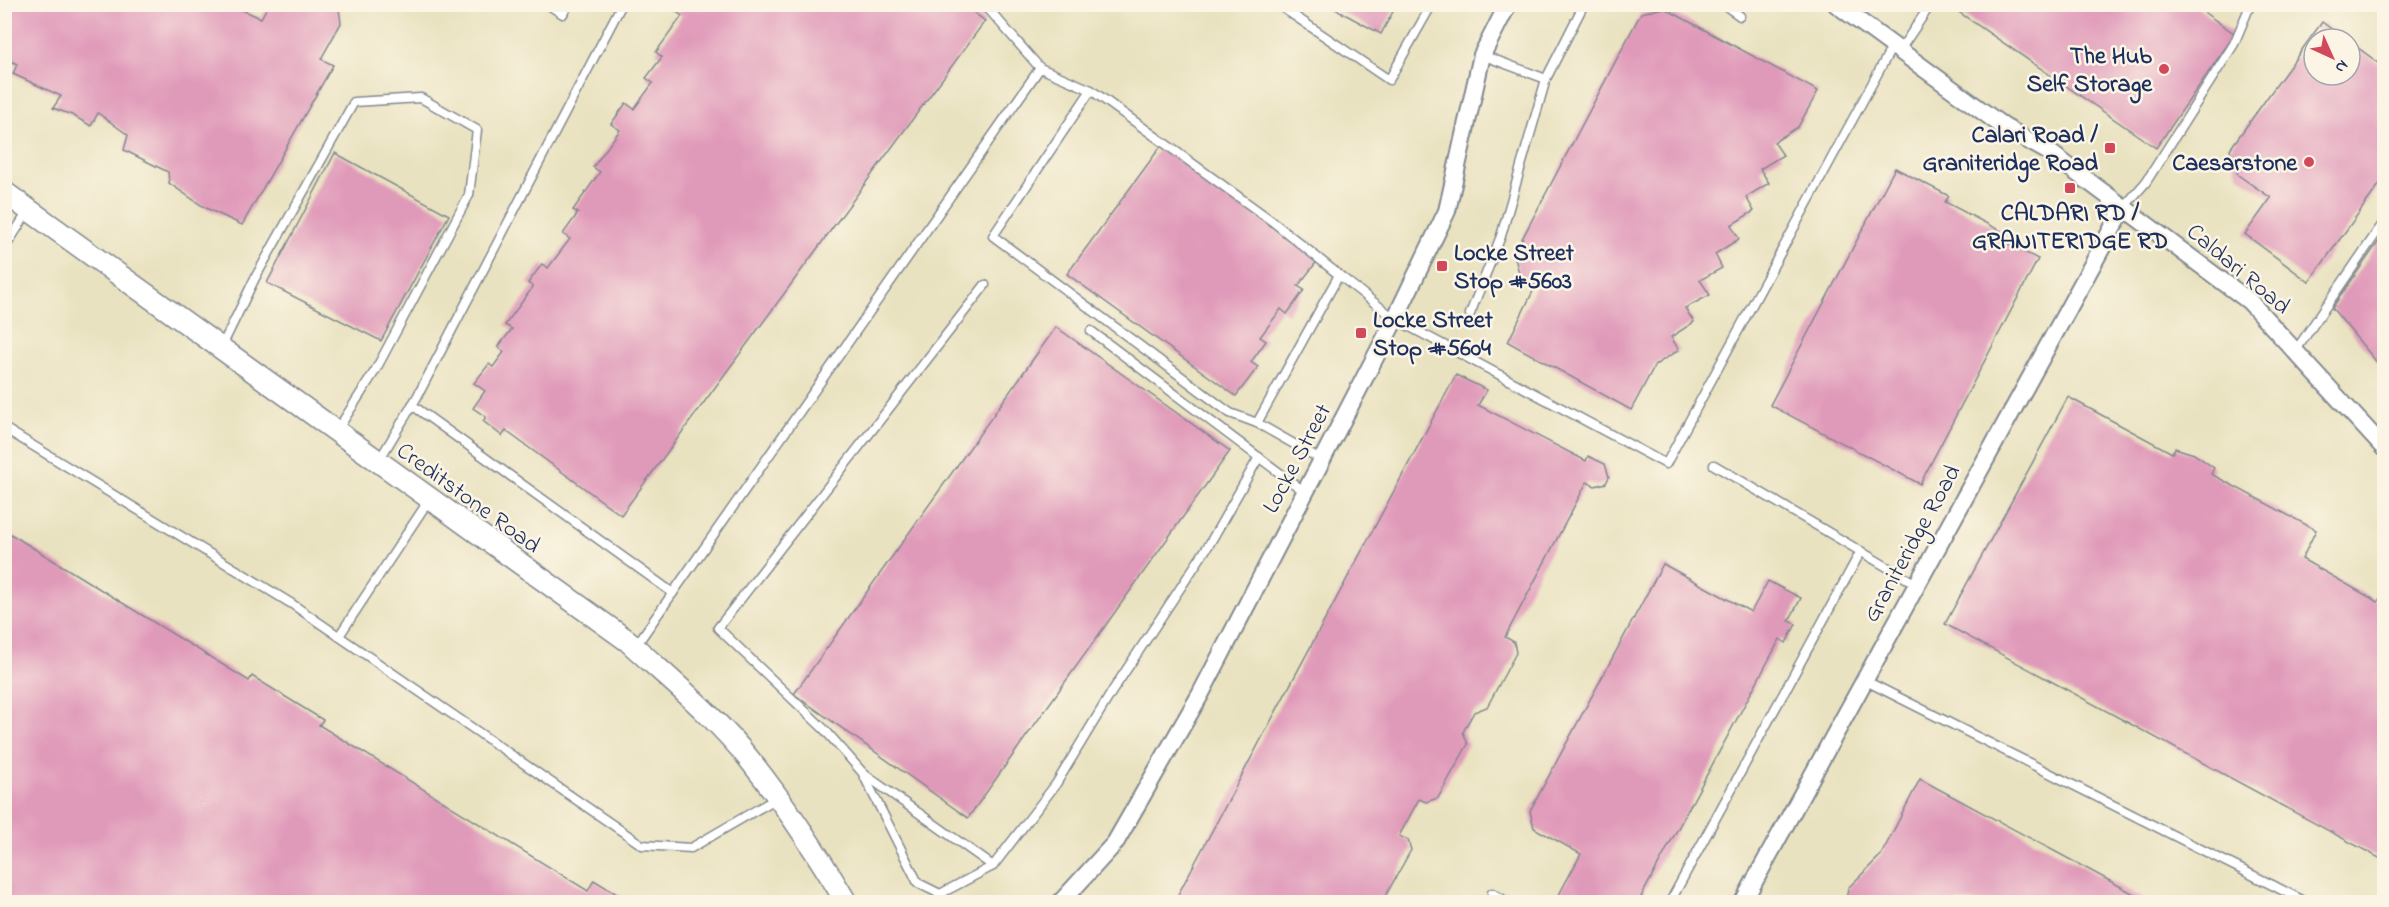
<svg xmlns="http://www.w3.org/2000/svg" width="2389" height="907" font-family="'Indie Flower',sans-serif">
<rect width="100%" height="100%" fill="#fcf5e5"/>
<filter id="ink" filterUnits="userSpaceOnUse"><feTurbulence type="fractalNoise" baseFrequency=".0167" numOctaves="2"/><feDisplacementMap in="SourceGraphic" scale="12" xChannelSelector="R" yChannelSelector="G"/><feConvolveMatrix kernelMatrix="1 2 1 2 8 2 1 2 1" color-interpolation-filters="sRGB"/></filter>
<filter id="wash" filterUnits="userSpaceOnUse"><feTurbulence type="fractalNoise" baseFrequency=".008" numOctaves="4" result="noise"/><feDisplacementMap in="SourceGraphic" scale="24" xChannelSelector="R" yChannelSelector="G"/><feGaussianBlur stdDeviation="1.35" result="paint"/><feColorMatrix in="noise" values="0 0 0 0 0 0 0 0 0 0 0 0 0 0 0 0 0 1.4 0 .05"/><feComposite in="paint" operator="in"/></filter>
<g filter="url(#wash)">
<rect width="100%" height="100%" fill="#e9e2c0"/>
<g id="blocks">
<g fill="#e09ab9">
<polygon points="4,4 245,4 242,10 261,18 269,4 331,4 339,9 341,23 321,59 333,65 242,225 204,207 169,183 168,172 124,150 128,135 98,113 91,126 72,115 53,108 61,96 13,74 17,64 4,58"/>
<polygon points="677,4 962,4 985,21 621,515 506,431 502,436 483,421 486,417 473,408 485,391 474,383 489,364 493,367 504,352 498,347 512,329 505,325 533,287 528,283 542,264 548,268 570,239 563,234 578,213 573,210 600,172 593,167 620,130 611,124 626,103 634,109 653,83 646,78 662,57 656,52 682,16 674,10"/>
<polygon points="1326,4 1397,4 1381,34"/>
<polygon points="1951,4 2192,4 2235,34 2156,148 1950,6"/>
<polygon points="1664,8 1818,91 1798,127 1774,142 1783,155 1760,169 1769,183 1746,197 1754,211 1731,225 1739,239 1715,254 1722,268 1700,280 1710,295 1685,308 1694,322 1671,337 1679,350 1655,365 1631,410 1508,342 1536,285 1520,277 1514,254 1641,13"/>
<polygon points="2322,22 2345,39 2314,39 2314,75 2350,75 2350,42 2384,67 2384,178 2309,282 2245,234 2271,198 2238,175 2230,149"/>
<polygon points="1161,146 1318,260 1298,286 1304,290 1287,314 1281,309 1260,337 1266,341 1251,362 1258,367 1236,396 1067,274"/>
<polygon points="335,153 449,215 381,341 267,283"/>
<polygon points="1895,168 1949,196 1945,202 2001,231 1997,238 2038,259 1920,484 1770,405"/>
<polygon points="2384,234 2384,371 2332,308"/>
<polygon points="1056,327 1230,451 968,818 794,694"/>
<polygon points="1456,375 1487,390 1478,405 1586,461 1588,456 1605,464 1609,477 1606,483 1595,486 1587,482 1505,637 1514,642 1516,653 1487,707 1474,712 1469,721 1463,732 1468,744 1438,798 1426,802 1419,799 1399,836 1408,840 1411,850 1382,902 1174,902"/>
<polygon points="2068,397 2172,453 2175,448 2194,454 2214,468 2211,474 2316,530 2302,559 2378,602 2381,596 2384,599 2384,852 2381,859 1945,624"/>
<polygon points="4,530 249,681 252,676 323,720 319,725 588,891 594,880 630,902 4,902"/>
<polygon points="1663,564 1751,612 1768,581 1801,598 1789,621 1796,624 1786,643 1780,639 1641,897 1648,900 1646,902 1555,902 1581,854 1534,828 1530,811"/>
<polygon points="1920,779 2149,902 1846,902 1848,888 1881,855"/>
</g>
</g>
</g>
<g filter="url(#ink)">
<use href="#blocks" fill-opacity="0" stroke="#82888f" stroke-width="1.5"/>
<g fill="none" stroke-linecap="round" stroke-linejoin="round">
<defs>
<g id="service">
<polyline points="547,4 563,14 568,4"/>
<polyline points="1277,4 1389,80 1432,4"/>
<polyline points="1723,4 1740,16"/>
<polyline points="1900,50 1931,4"/>
<polyline points="1482,55 1546,79 1584,4"/>
<polyline points="1040,68 1091,90 1272,221 1339,275"/>
<polyline points="1091,90 993,236 1230,413 1257,423"/>
<polyline points="2124,207 2146,182 2234,44 2249,8 2247,4"/>
<polyline points="4,249 29,210"/>
<polyline points="985,285 718,628 825,730 862,772 918,883 940,894 993,866 1056,784 1113,690 1210,543 1259,457"/>
<polyline points="1470,314 1501,236 1546,79"/>
<polyline points="1091,331 1305,492"/>
<polyline points="221,348 255,278 354,102 421,98 477,130 469,195 375,371 336,432"/>
<polyline points="2296,350 2384,222"/>
<polyline points="412,405 673,593"/>
<polyline points="4,428 292,604 642,845 691,848 777,798"/>
<polyline points="1322,460 1257,423 1339,275 1395,319 1666,464 1893,45"/>
<polyline points="378,462 417,397 622,4"/>
<polyline points="1714,465 1916,584"/>
<polyline points="339,636 429,500"/>
<polyline points="635,647 1040,68 992,13 981,4"/>
<polyline points="1864,680 2306,902"/>
<polyline points="864,774 993,866"/>
<polyline points="1492,893 1507,902"/>
<polyline points="1670,902 1861,551"/>
</g>
<g id="minor">
<polyline points="1836,4 2004,127 2049,152 2249,301 2384,448"/>
<polyline points="1061,902 1115,843 1200,695 1395,319 1447,211 1482,55 1508,4"/>
<polyline points="1743,902 2124,207"/>
</g>
<path id="tertiary" d="M4 192 628 641C669 679 714 715 749 759 785 804 817 853 846 902"/>
</defs>
<use href="#service" stroke="#82888f" stroke-width="11"/>
<use href="#minor" stroke="#82888f" stroke-width="20"/>
<use href="#tertiary" stroke="#82888f" stroke-width="24"/>
<use href="#service" stroke="#fff" stroke-width="8"/>
<use href="#minor" stroke="#fff" stroke-width="16"/>
<use href="#tertiary" stroke="#fff" stroke-width="21"/>
</g>
</g>
<g fill="#d1495b" stroke="#fcf5e5" stroke-width="2">
<circle cx="2164" cy="69" r="6"/>
<rect x="2104" y="142" width="12" height="12" rx="3"/>
<circle cx="2309" cy="162" r="6"/>
<rect x="2064" y="182" width="12" height="12" rx="3"/>
<rect x="1436" y="260" width="12" height="12" rx="3"/>
<rect x="1355" y="327" width="12" height="12" rx="3"/>
</g>
<g text-anchor="middle" stroke-width="5" stroke-linejoin="round" paint-order="stroke">
<g font-size="24" font-weight="bold" fill="#1b2f5e" stroke="#fcf5e5" text-anchor="end">
<text x="2152" y="63">The Hub<tspan x="2152" dy="28">Self Storage</tspan></text>
<text x="2098" y="142">Calari Road /<tspan x="2098" dy="28">Graniteridge Road</tspan></text>
<text x="2297" y="170">Caesarstone</text>
<text x="2070" y="220" text-anchor="middle">CALDARI RD /<tspan x="2070" dy="28">GRANITERIDGE RD</tspan></text>
<text x="1454" y="260" text-anchor="start">Locke Street<tspan x="1454" dy="28">Stop #5603</tspan></text>
<text x="1373" y="327" text-anchor="start">Locke Street<tspan x="1373" dy="28">Stop #5604</tspan></text>
</g>
<g font-size="24" fill="#1b2f5e" stroke="#fcf5e5">
<text transform="translate(2239 268) rotate(40)" y="8">Caldari Road</text>
<text transform="translate(1296 458) rotate(-62)" y="8">Locke Street</text>
<text transform="translate(469 497) rotate(36)" y="8">Creditstone Road</text>
<text transform="translate(1911 543) rotate(-61)" y="8">Graniteridge Road</text>
</g>
</g>
<rect width="2389" height="907" fill="none" stroke="#fcf5e5" stroke-width="24"/>
<g transform="translate(2332 57) rotate(135)"><circle r="28" fill="#fcf5e5" stroke="#a2a6af" stroke-width="1.5"/>
<path d="M0-4.5L10 22L0 15L-10 22Z" fill="#d1495b"/>
<text y="-9" font-size="16" font-weight="bold" text-anchor="middle" fill="#1b2f5e">N</text>
</g>
</svg>
